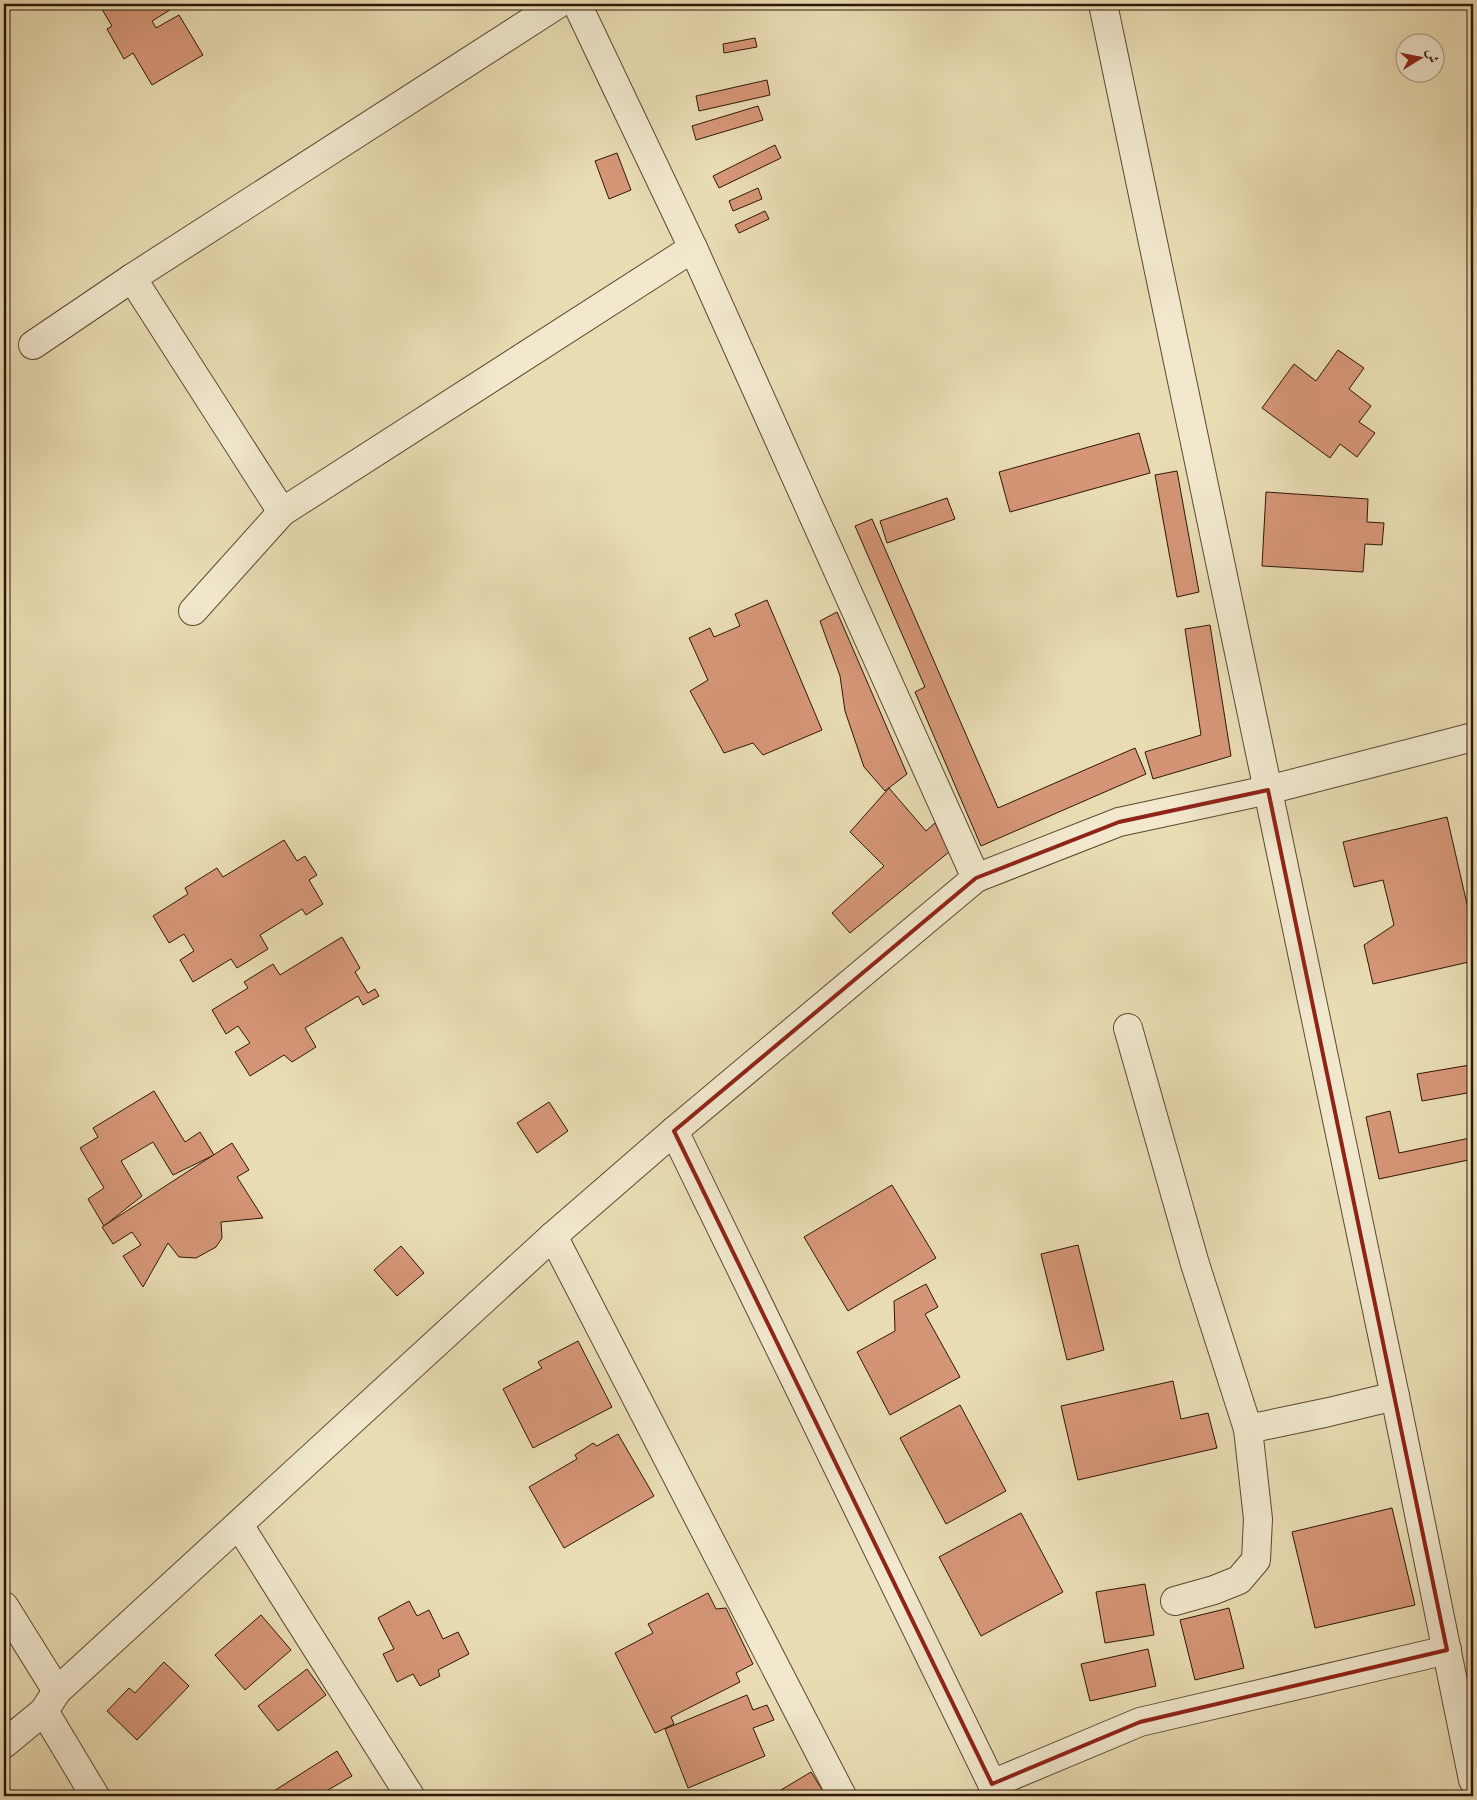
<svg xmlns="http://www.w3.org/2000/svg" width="1477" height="1800" font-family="'Libre Bodoni',Amiri,serif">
<rect width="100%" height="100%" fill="#e9dcb3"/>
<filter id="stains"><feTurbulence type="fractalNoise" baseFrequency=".004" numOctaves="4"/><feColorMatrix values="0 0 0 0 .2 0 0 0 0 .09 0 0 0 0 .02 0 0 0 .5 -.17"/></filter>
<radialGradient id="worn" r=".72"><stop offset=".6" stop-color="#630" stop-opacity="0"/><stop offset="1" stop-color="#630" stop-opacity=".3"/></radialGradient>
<g fill="#d59677" stroke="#2e1606">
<polygon points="103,4 177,4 178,5 152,21 156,28 179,15 203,55 152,85 133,53 124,59 107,29 112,26 100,6"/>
<polygon points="755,38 757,47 724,53 723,44"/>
<polygon points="767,80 770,95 699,111 696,96"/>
<polygon points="758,106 763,120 696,140 692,126"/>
<polygon points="775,145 781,158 719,188 713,176"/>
<polygon points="617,153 631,190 609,199 595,161"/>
<polygon points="758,188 762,199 733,211 729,201"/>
<polygon points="765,211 769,219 739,233 735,225"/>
<polygon points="1338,350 1364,368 1349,389 1371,406 1359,422 1375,433 1357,457 1340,444 1330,458 1262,408 1294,364 1316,381"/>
<polygon points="1139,433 1150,473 1010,512 999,472"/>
<polygon points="1177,471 1199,592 1177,597 1155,475"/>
<polygon points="1266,492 1368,499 1367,522 1384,523 1382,545 1365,544 1363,572 1262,566"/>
<polygon points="947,498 955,519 887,543 880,521"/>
<polygon points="872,519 998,808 1135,748 1146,774 981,846 915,692 925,687 855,526"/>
<polygon points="767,600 822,730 763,755 753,743 724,753 690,691 708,680 689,638 710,628 714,637 740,626 735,614"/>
<polygon points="837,612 907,774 885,791 864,767 845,711 840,676 820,621"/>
<polygon points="1210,625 1231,756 1153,779 1145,752 1201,735 1185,629"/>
<polygon points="889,788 926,831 935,823 949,852 850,933 832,913 884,866 850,832"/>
<polygon points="1447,817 1473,930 1473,961 1373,984 1364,945 1394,925 1383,880 1354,887 1343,842"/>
<polygon points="284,840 297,861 305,856 317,875 309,880 323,904 306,915 302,909 260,935 268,949 237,968 231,959 193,982 180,960 194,951 184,934 169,943 153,916 188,894 185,888 217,868 223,877"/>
<polygon points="342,937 360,968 355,972 368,993 375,989 379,996 363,1005 358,996 305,1028 316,1047 292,1062 284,1055 250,1076 235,1052 250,1043 238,1026 226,1034 212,1010 248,988 244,982 273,964 280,975"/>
<polygon points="1470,1065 1473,1092 1422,1101 1417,1074"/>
<polygon points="154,1091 185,1142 200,1132 214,1155 173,1175 153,1142 121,1161 142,1196 104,1226 88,1199 104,1188 80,1148 98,1137 93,1128"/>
<polygon points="549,1102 568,1131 537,1153 517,1123"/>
<polygon points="1390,1111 1399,1153 1470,1138 1473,1159 1379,1179 1366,1117"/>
<polygon points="232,1143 249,1170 237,1177 263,1218 221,1222 222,1238 216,1247 196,1258 179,1257 168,1243 143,1287 123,1256 141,1245 132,1232 113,1244 102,1227"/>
<polygon points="892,1185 936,1258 848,1311 804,1237"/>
<polygon points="1078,1245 1104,1350 1067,1360 1041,1254"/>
<polygon points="401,1246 424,1273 397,1296 374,1270"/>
<polygon points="926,1284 938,1307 925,1314 960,1377 890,1415 857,1352 895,1331 894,1301"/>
<polygon points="578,1341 612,1407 533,1448 503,1389 542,1368 538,1362"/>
<polygon points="1173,1381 1181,1419 1208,1413 1217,1448 1078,1480 1061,1406"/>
<polygon points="960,1405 1006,1491 946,1524 900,1438"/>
<polygon points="618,1434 654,1496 564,1548 529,1487 577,1459 575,1455 593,1443 597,1446"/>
<polygon points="1392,1508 1415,1605 1315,1628 1292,1532"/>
<polygon points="1021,1513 1063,1592 981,1636 939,1557"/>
<polygon points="1145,1584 1154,1635 1105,1643 1096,1592"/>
<polygon points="708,1593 716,1609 726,1608 753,1664 736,1673 740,1682 671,1717 674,1724 655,1733 615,1653 653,1633 648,1624"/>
<polygon points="409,1601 417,1616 429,1610 443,1639 458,1632 469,1654 438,1670 440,1676 420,1686 413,1674 397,1682 383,1654 394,1649 378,1618"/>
<polygon points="1229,1608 1244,1668 1195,1680 1180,1620"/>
<polygon points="261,1615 291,1650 245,1690 215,1655"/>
<polygon points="1148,1649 1156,1686 1090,1701 1081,1664"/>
<polygon points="164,1662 189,1686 137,1740 107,1711 129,1688 135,1693"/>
<polygon points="307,1669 326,1695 278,1731 258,1706"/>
<polygon points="747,1695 753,1710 767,1705 774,1720 753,1728 765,1756 688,1788 665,1729"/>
<polygon points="337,1751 352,1776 318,1796 266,1796"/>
<polygon points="811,1772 826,1796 771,1796"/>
</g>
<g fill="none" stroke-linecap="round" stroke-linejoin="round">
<defs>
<g id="street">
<polyline points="577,4 693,248 976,878"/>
<polyline points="1103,4 1395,1396 1473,1780"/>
<polyline points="132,278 282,512 693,248"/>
<polyline points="33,345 132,278 558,4"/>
<polyline points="193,611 282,512"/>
<polyline points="1128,1028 1195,1264 1248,1429 1329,1412 1395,1396"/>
<polyline points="674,1131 998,1796"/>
<polyline points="553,1236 842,1796"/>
<polyline points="239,1525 410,1796"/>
<polyline points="1175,1601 1214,1590 1239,1580 1256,1560 1258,1519 1248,1429"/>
<polyline points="4,1606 57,1691"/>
<polyline points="44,1711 95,1796"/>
<polyline points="4,1744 44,1711 57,1691 553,1236 674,1131 976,878 1119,822 1268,790 1473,737"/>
<polyline points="992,1784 1140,1722 1447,1650"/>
</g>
</defs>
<use href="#street" stroke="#5d4831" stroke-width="30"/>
<use href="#street" stroke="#f1e8ce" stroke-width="28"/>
</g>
<path fill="none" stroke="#8f2418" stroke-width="4" stroke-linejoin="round" d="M1268 790 1447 1650 1140 1722 992 1784 674 1131 976 878 1119 822Z"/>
<rect width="1477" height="1800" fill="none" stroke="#e9dcb3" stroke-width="20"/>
<rect x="5" y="5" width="1467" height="1790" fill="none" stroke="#2e1606" stroke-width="2.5"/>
<rect x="10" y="10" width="1457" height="1780" fill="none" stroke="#2e1606"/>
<g transform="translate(1420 58) rotate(80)"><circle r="24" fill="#f1e8ce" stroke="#a3947e"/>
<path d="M0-4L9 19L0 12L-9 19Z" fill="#8f2418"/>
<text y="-8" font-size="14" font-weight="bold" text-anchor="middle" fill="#2e1606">ش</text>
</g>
<rect width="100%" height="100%" filter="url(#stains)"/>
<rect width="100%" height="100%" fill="url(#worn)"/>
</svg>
